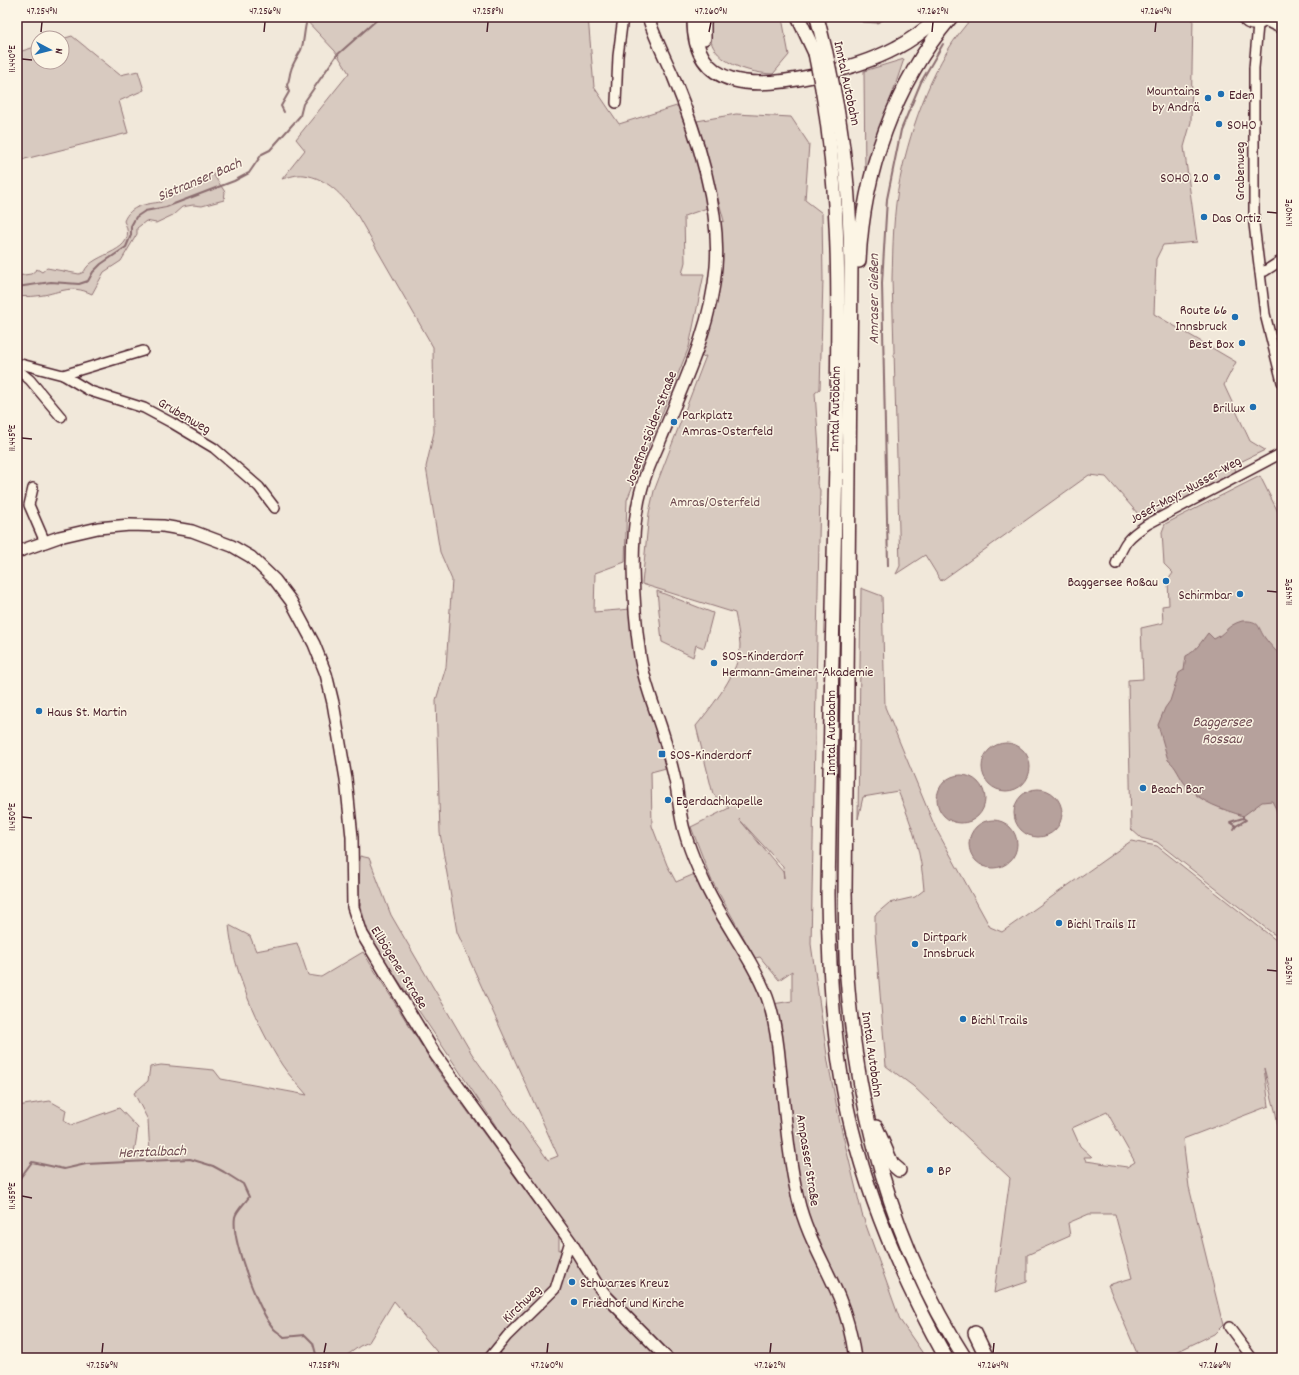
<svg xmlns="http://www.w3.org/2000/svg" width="1299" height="1375" font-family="Dekko,sans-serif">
<rect width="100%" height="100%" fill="#f1e8da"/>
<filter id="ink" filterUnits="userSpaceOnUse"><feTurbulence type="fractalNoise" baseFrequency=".025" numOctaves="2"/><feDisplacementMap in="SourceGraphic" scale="8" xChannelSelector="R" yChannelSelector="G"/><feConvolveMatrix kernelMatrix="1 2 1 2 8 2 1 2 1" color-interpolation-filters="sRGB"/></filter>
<g filter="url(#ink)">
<g fill="#d8cac0" stroke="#917476" fill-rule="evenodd">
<path d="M303 17H588L594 87 619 124 683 104 713 206 684 216 685 262 682 274H704L689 347 627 500 625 562 595 573 594 612 631 609 666 768 651 772 652 826 667 865 676 882 697 873 766 1005 792 1001V971L779 980 760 957 755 958 711 879 691 827 729 808 713 794 696 726C712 706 741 671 740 644 739 634 737 623 735 613L642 584 649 513 654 491 706 356 701 357 720 277 721 222 724 221 697 121 736 114 791 117 809 144 805 200 822 213 823 279 820 389 815 393 819 449 817 484 820 490 811 944 828 1062 840 1123 862 1214 900 1320 926 1358H442L394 1301 369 1342 360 1346 343 1358H17V1106L50 1101 66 1110 64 1121 71 1125 119 1108 138 1128 134 1154 150 1156 148 1120 134 1093 148 1081 150 1067 161 1065 214 1070 221 1079 307 1095C299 1085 289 1076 282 1065 257 1026 233 971 229 925L250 936 256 951 297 943 308 975 321 977 363 952 433 1064 559 1237V1250L576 1242 551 1208 368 935 359 898 360 856 369 858 391 915 472 1054 548 1160 558 1156 457 932 440 833 436 700 446 667 452 580 440 552 426 467 434 432 433 347 356 213C342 195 327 178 304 175 297 174 289 177 282 179L305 150 296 139 349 73 335 51ZM739 819 783 867 784 878 783 872Z"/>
<path d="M714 17 782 18 789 55 773 74C742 73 696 56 714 17Z"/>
<path d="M973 17H1193L1191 122 1184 147 1197 242 1163 245 1156 259 1154 314 1236 362 1224 385 1250 441 1265 450 1234 465 1236 472 1145 522 1106 477 1089 475 941 581 925 555 896 574 900 566 892 279C893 246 893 212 900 179 911 126 935 56 973 17Z"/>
<polygon points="72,36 120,75 138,71 144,90 119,101 128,133 17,161 17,48 19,52 38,46 38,62 62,62 62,39"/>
<polygon points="904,59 865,175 864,71"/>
<path d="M208 174H213L225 192 224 200 202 206 193 205 182 207 173 215 156 223 146 221 137 228V234L121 261 104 272 92 294C69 283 59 294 36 296 30 297 23 296 17 297V276L31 274 37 269 42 272 47 268 79 274 84 272C92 251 141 254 124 221 130 205 147 204 161 202L165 196H174L178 187 194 186 198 182H203Z"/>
<polygon points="1260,476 1282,520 1282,938 1272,933 1157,842 1141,838 1131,829 1128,680 1143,679 1141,628 1163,623 1162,606 1169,605 1168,580 1173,573 1164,564 1162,532 1165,524"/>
<path d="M861 588 882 596 885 707 935 827 990 927 1002 932 1131 841 1157 846 1282 945V1155L1276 1114 1264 1068 1269 1106 1183 1139 1189 1187 1223 1325 1214 1334 1164 1358H1139L1108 1285 1132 1278 1115 1214H1089L1068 1223 1070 1236 1027 1255V1282L994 1293 1010 1178 913 1086 886 1066 875 933V915L889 903 915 897 924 890C921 850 913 828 898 791L863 797 858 819ZM1107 1112 1135 1162 1127 1167 1086 1161 1084 1157H1092L1080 1146 1072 1128Z"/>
<polygon points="657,591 713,613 704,648 696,645 693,657 662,642"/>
</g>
<g fill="#b6a19c" stroke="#8b6d6f">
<polygon points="858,17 884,17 883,20 877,23 862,22"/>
<path d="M1242 621C1261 620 1257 627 1265 638 1270 645 1276 651 1282 657V832L1276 809 1272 801 1262 802 1243 816C1223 809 1200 803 1186 785 1179 777 1177 767 1168 760L1158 725 1165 708 1170 701 1179 673 1184 670 1186 656C1196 651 1201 642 1208 633L1214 639C1225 634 1227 625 1242 621Z"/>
<circle cx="1006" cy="767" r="24"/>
<circle cx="961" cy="799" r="24"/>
<circle cx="1038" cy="813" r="24"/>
<circle cx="993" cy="844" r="24"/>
</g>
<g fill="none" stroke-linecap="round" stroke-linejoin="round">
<g stroke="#8b6d6f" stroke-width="2">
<polyline points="308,17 309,20"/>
<path d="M284 112 281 106 289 92 287 85C290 79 289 76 291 70 293 63 298 56 301 50 304 43 304 32 306 24"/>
<polyline points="17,287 51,282 79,284 88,281 93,272 101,264 126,247 131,235 131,226 136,217 145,211 166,207 234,181 249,173 262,154 270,150 300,116 303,104 336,56 380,17"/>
<polyline points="888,566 882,283 887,199 901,130 921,82 943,44"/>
<polyline points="1236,826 1246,820 1243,818"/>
<polyline points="1234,829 1236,826 1230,822 1243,818 1243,816"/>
<path d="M17 1182 32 1162 64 1169 86 1164 190 1159 213 1166 224 1172 243 1184 249 1197C245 1203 236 1211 235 1217 231 1241 259 1311 274 1329 277 1332 281 1334 284 1337L305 1335 313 1343 317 1358"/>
</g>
<defs>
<g id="minor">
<path d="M1242 17C1248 28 1261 28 1268 17"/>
<polyline points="1274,17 1282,24"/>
<polyline points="1265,21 1282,29"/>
<polyline points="1258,25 1254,68 1254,224 1265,314 1282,382"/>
<polyline points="616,103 618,56 623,17"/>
<polyline points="1260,272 1265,271 1282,260"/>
<polyline points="17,363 63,375 90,391 144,408 172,423 214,448 259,487 275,508"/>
<polyline points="17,369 30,380 61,417"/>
<polyline points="63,375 143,351"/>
<polyline points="33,488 29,505 45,542"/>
<path d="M1116 564C1124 542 1128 537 1148 524L1282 453"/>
<polyline points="1229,1327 1252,1358"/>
<polyline points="489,1358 507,1336 555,1289 570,1241"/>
</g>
<g id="major">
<path d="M648 17C655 38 664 56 673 76 696 132 721 206 716 267 711 329 683 384 660 441 654 456 646 471 642 487 628 534 633 607 640 656 644 684 656 710 664 737 668 753 673 769 676 785 679 801 680 818 685 833 690 851 698 869 706 886 724 924 752 958 767 997 775 1019 778 1043 780 1066 785 1110 788 1156 798 1199 806 1234 825 1264 839 1297 847 1316 852 1337 855 1358"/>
<polyline points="17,552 59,537 98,528 130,525 163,526 192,531 232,546 251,557 275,580 291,601 314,644 326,674 333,703 346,779 352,837 353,907 362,934 435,1054 570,1241 596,1283 607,1297 667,1358"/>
</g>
<g id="highway">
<path d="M694 17C692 93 759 88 813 76 841 70 870 62 896 48 912 40 926 29 940 17"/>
<polyline points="798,17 815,53"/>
<polyline points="817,17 826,53"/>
<polyline points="704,38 704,17"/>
<path d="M833 87C845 146 850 204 851 264L845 892C846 921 845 949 847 977 857 1110 892 1245 965 1358"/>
<path d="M822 88C843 211 838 335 836 460 833 605 830 749 828 894 829 972 833 1053 852 1129 872 1210 905 1285 946 1358"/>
<path d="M859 261C863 174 894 84 951 17"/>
<polyline points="876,1127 892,1164 899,1170"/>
<polyline points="975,1333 987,1358"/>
</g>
</defs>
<use href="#minor" stroke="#4a1f2b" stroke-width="12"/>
<use href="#major" stroke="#4a1f2b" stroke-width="14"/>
<use href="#highway" stroke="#4a1f2b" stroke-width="16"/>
<use href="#minor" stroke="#fcf5e5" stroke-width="9"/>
<use href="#major" stroke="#fcf5e5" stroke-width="11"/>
<use href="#highway" stroke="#fcf5e5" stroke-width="13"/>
<defs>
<g id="highway-bridge">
<polyline points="815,53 822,88"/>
<polyline points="826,53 833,87"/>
</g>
</defs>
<use href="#highway-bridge" stroke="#4a1f2b" stroke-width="16" stroke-linecap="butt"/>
<use href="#highway-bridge" stroke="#fcf5e5" stroke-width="13"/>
</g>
</g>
<path fill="none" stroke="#4a1f2b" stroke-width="1.5" d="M41 32 42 22M264 32 265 22M487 32 488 22M709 32 711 22M932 32 933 22M1155 32 1156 22M22 59 32 60M1267 212 1277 213M22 438 32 439M1267 591 1277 592M22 817 32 818M1267 970 1277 971M22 1196 32 1198M102 1353 103 1343M324 1353 326 1343M547 1353 548 1343M770 1353 771 1343M993 1353 994 1343M1215 1353 1217 1343"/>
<g fill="#1f6fb2" stroke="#fcf5e5" stroke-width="1.5">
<circle cx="1221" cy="94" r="4"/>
<circle cx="1208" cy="98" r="4"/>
<circle cx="1219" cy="124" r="4"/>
<circle cx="1217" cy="177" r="4"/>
<circle cx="1204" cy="217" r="4"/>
<circle cx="1235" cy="317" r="4"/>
<circle cx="1242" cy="343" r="4"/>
<circle cx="1253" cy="407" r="4"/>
<circle cx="674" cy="422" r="4"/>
<circle cx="1166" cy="581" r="4"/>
<circle cx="1240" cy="594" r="4"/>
<circle cx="714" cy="663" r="4"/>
<circle cx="39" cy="711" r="4"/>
<rect x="658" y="750" width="8" height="8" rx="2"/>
<circle cx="1143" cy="788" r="4"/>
<circle cx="668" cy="800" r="4"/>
<circle cx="1059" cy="923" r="4"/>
<circle cx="915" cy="944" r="4"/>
<circle cx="963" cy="1019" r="4"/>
<circle cx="930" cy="1170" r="4"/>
<circle cx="572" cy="1282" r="4"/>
<circle cx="574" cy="1302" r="4"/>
</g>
<g text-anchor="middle" stroke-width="3" stroke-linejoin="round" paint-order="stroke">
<g font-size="14" fill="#4a1f2b" stroke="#fcf5e5">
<text transform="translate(848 83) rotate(78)" y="5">Inntal Autobahn</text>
<text transform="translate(1239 171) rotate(-90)" y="5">Grabenweg</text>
<text transform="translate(834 409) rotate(-89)" y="5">Inntal Autobahn</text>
<text transform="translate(185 415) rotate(30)" y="5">Grubenweg</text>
<text transform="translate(650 428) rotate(-69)" y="5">Josefine-Sölder-Straße</text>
<text transform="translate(1185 489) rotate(-29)" y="5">Josef-Mayr-Nusser-Weg</text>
<text transform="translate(830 733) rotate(-90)" y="5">Inntal Autobahn</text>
<text transform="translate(400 967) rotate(58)" y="5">Ellbögener Straße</text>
<text transform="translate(873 1054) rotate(82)" y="5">Inntal Autobahn</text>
<text transform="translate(809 1160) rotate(81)" y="5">Ampasser Straße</text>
<text transform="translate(521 1303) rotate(-44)" y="5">Kirchweg</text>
</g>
<g font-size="14" fill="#4a1f2b" stroke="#fcf5e5" text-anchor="start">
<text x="1200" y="95" text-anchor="end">Mountains<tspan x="1200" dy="16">by Andrä</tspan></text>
<text x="1229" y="99">Eden</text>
<text x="1227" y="129">SOHO</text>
<text x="1209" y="182" text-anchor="end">SOHO 2.0</text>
<text x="1212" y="222">Das Ortiz</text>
<text x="1227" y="314" text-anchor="end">Route 66<tspan x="1227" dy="16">Innsbruck</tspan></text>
<text x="1234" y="348" text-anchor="end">Best Box</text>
<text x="1245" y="412" text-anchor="end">Brillux</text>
<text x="682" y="419">Parkplatz<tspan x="682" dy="16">Amras-Osterfeld</tspan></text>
<text x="1158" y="586" text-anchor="end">Baggersee Roßau</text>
<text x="1232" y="599" text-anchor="end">Schirmbar</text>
<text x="722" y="660">SOS-Kinderdorf<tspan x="722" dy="16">Hermann-Gmeiner-Akademie</tspan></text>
<text x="47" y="716">Haus St. Martin</text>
<text x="670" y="759">SOS-Kinderdorf</text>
<text x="1151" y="793">Beach Bar</text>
<text x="676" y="805">Egerdachkapelle</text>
<text x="1067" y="928">Bichl Trails II</text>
<text x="923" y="941">Dirtpark<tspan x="923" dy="16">Innsbruck</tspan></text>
<text x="971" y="1024">Bichl Trails</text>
<text x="938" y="1175">BP</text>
<text x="580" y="1287">Schwarzes Kreuz</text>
<text x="582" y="1307">Friedhof und Kirche</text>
</g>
<g font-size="14" fill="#6e4a50" stroke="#fcf5e5">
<text x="715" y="506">Amras/Osterfeld</text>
</g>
<g font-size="15" font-style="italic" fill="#704c53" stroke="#fcf5e5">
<text transform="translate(199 179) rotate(-23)" y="5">Sistranser Bach</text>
<text transform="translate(873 299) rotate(-90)" y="5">Amraser Gießen</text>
<text x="1222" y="726">Baggersee<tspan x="1222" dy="17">Rossau</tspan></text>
<text transform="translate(152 1151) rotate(-2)" y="5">Herztalbach</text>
</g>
</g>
<rect width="1299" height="1375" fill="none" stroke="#fcf5e5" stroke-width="44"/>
<g transform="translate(50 50) rotate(97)"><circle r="19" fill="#fcf5e5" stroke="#b59f9b"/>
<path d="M0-3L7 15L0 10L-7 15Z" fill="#1f6fb2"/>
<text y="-6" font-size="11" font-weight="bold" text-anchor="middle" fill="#4a1f2b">N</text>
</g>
<rect x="22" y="22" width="1255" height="1331" fill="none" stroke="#4a1f2b" stroke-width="1.5"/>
<g font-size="10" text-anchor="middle" fill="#4a1f2b">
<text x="42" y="14">47.254°N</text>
<text x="265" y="14">47.256°N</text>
<text x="488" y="14">47.258°N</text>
<text x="711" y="14">47.260°N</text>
<text x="933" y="14">47.262°N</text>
<text x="1156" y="14">47.264°N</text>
<text transform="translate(11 59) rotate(-90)" y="4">11.440°E</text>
<text transform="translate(1288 213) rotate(-90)" y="4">11.440°E</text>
<text transform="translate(11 438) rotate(-90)" y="4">11.445°E</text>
<text transform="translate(1288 592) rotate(-90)" y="4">11.445°E</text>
<text transform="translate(11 817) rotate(-90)" y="4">11.450°E</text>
<text transform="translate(1288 971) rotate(-90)" y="4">11.450°E</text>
<text transform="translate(11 1196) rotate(-90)" y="4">11.455°E</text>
<text x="102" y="1368">47.256°N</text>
<text x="324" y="1368">47.258°N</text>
<text x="547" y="1368">47.260°N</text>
<text x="770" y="1368">47.262°N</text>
<text x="993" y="1368">47.264°N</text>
<text x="1215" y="1368">47.266°N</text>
</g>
</svg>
